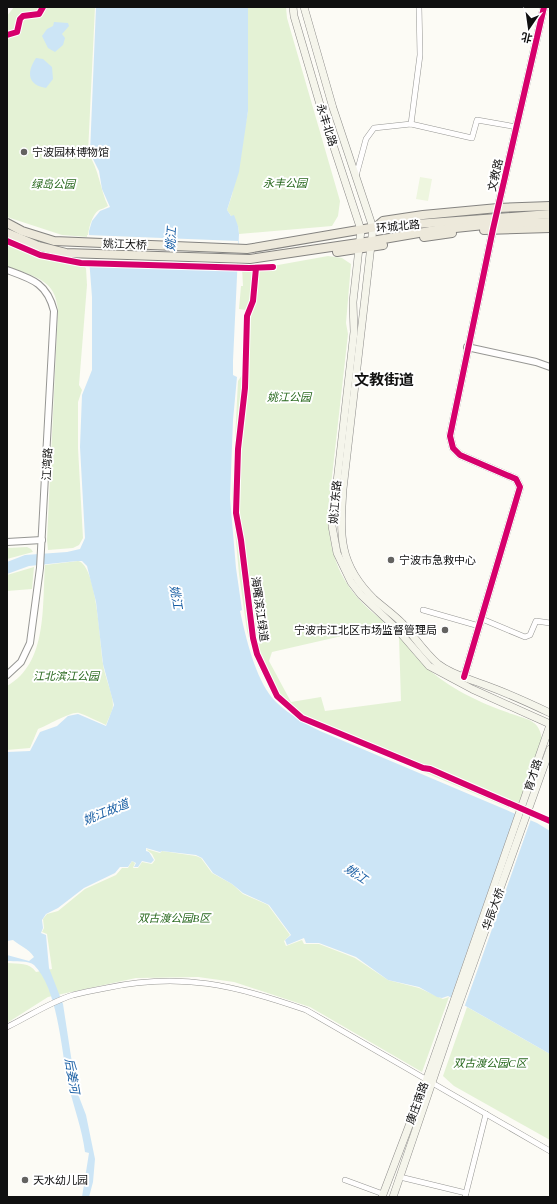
<svg xmlns="http://www.w3.org/2000/svg" width="557" height="1204" font-family="'Times New Roman','Noto Sans SC',serif">
<rect width="100%" height="100%" fill="#fcfbf5"/>
<g fill="#e4f2d5">
<path d="M14 7H95L88 153C99 169 100 189 108 206 105 208 101 209 99 210 92 214 88 230 88 237L62 235 7 217V16Z"/>
<polygon points="248,7 286,7 287,18 340,201 338,216 332,226 239,234 238,226 227,210 232,195 248,111"/>
<path d="M7 242 41 256 83 266 86 268 87 285 79 385 82 390 78 402V448L83 538 79 545 73 548 48 550 47 540 58 310C57 304 56 297 53 292 45 277 22 272 7 267Z"/>
<path d="M328 256 342 258 351 264 346 323 348 334 328 512C329 561 344 591 383 621V623L368 630 272 652 269 661 291 702 321 697 325 711 401 701 399 637 397 633C406 644 414 656 425 666 448 688 482 704 512 714 529 720 539 720 542 739L516 811 303 721 292 713 270 690 255 659 247 631 239 574 232 498 238 381 244 372 246 310 239 309 241 286H243L242 267 278 265Z"/>
<polygon points="27,547 31,549 33,552 7,559 7,548"/>
<path d="M78 561C97 565 100 645 103 663 104 676 113 693 113 705 113 711 108 719 106 725 97 721 88 716 79 713 71 711 47 726 38 729L30 748 7 750V686C48 663 42 606 45 565Z"/>
<polygon points="34,567 32,589 7,591 7,575"/>
<path d="M146 849 160 853 162 851 196 856 201 858 212 873 232 884 243 894 268 905 290 935 284 941 286 946 302 940 304 944H319L345 954 355 958 388 980 419 988 443 999 449 997 422 1072 310 1007 234 982 198 977 136 978 48 997 7 1023V963C19 964 29 962 36 972L52 969 47 934 42 932 44 928 43 919 47 914 58 911 85 889 116 875 122 868H128L132 861 135 863 133 868H138L142 862 152 864 155 860 152 854Z"/>
<polygon points="467,1007 550,1054 550,1140 454,1086 443,1076"/>
</g>
<polygon fill="#eef6df" points="420,177 432,179 428,201 416,199"/>
<g fill="#cce5f6">
<path d="M96 7H248V111L239 172 227 210 231 216 234 215 238 226 239 234 233 361V375L237 377 233 420 230 498 236 568 242 610 240 611C246 638 256 683 276 702 290 715 304 723 320 731L537 823 550 831V1054L448 996 442 998 437 997 419 987 388 980 356 957 319 943H306L304 938 287 945 285 940 291 935 269 905 243 893 232 884 213 873 202 858 196 855 162 851 160 852 146 848V851L149 852 154 860 151 863 142 861 138 867H134L136 863 132 861 128 867H120L115 873 84 888 58 908 46 914 42 920 43 928 41 933 46 935 49 968 63 1004 76 1089 86 1115 95 1159 93 1182 89 1197H82L89 1153 85 1152C82 1129 74 1108 69 1087 61 1053 59 990 34 965 29 960 14 962 7 961V955L29 961 34 957C28 948 21 947 13 940L7 941V752L30 751 40 732 57 726 68 716 78 714 106 726 114 705 103 664 96 602 87 566 82 561H77L29 566 7 574V562L25 555 67 552 80 549 85 538 80 447 82 395 92 370V297L89 258V231L92 221 100 211 110 207 102 189 99 171 90 153Z"/>
<polygon points="54,22 68,23 69,26 62,34 65,38 63,45 55,52 48,48 42,36 47,29 53,26"/>
<path d="M36 58 43 59 52 67 53 79 46 88C28 85 26 73 36 58Z"/>
</g>
<g fill="#fcfbf5">
<polygon points="87,235 238,241 237,270 87,264"/>
<polygon points="516,812 531,819 464,1008 450,1000"/>
</g>
<g fill="none" stroke-linecap="round" stroke-linejoin="round">
<defs>
<g id="minor">
<polyline points="411,124 420,55 419,7"/>
<polyline points="356,176 366,139 374,128 411,124 472,138 477,120 517,127"/>
<polyline points="423,610 479,626"/>
<polyline points="482,619 525,637 530,635 536,621 550,623"/>
<path d="M7 1027C28 1017 50 1002 73 995 84 992 95 990 106 988 181 972 235 985 306 1010L550 1151"/>
<polyline points="400,1177 466,1193"/>
<polyline points="345,1180 383,1194"/>
<polyline points="465,1197 486,1114"/>
</g>
<g id="tertiary">
<path d="M7 270C32 279 47 283 54 311L40 568 30 643 21 662 7 675"/>
<polyline points="467,347 536,362 550,367"/>
<polyline points="7,542 42,540"/>
<polyline points="464,677 520,487 516,479 460,455 453,448 450,436 493,229 544,7"/>
</g>
<g id="secondary">
<polyline points="293,7 294,16 321,108 361,230 353,302 354,332 332,526 337,553 351,582 361,595 396,628 429,666 472,689 550,724"/>
<path d="M304 7 333 108 373 228 343 489C340 535 338 564 374 599 383 607 393 614 402 623 414 636 424 652 438 664 452 675 470 679 485 685 507 693 529 703 550 713"/>
<polyline points="382,1197 426,1081 550,725"/>
<polyline points="393,1197 456,1012 550,749"/>
</g>
<g id="primary">
<polyline points="7,223 22,231 54,241 247,249 376,227 550,214"/>
<polyline points="376,227 383,221 423,215 498,208 550,206"/>
<polyline points="484,230 550,228"/>
<polyline points="7,233 38,246 66,253 250,259 372,241 436,230 494,224 550,222"/>
<polyline points="424,237 452,233"/>
<polyline points="337,252 383,245"/>
</g>
</defs>
<use href="#minor" stroke="#969693" stroke-width="6"/>
<use href="#tertiary" stroke="#969693" stroke-width="8"/>
<use href="#secondary" stroke="#8d8c8a" stroke-width="8"/>
<use href="#primary" stroke="#848380" stroke-width="10"/>
<use href="#minor" stroke="#fffefe" stroke-width="5"/>
<use href="#tertiary" stroke="#fffefe" stroke-width="6"/>
<use href="#secondary" stroke="#f5f5eb" stroke-width="7"/>
<use href="#primary" stroke="#ede9db" stroke-width="8"/>
<defs>
<g id="cycleway">
<polyline points="7,35 17,32 20,19 23,16 39,14 43,7"/>
<polyline points="7,241 40,255 81,263 249,268 273,267"/>
<polyline points="256,268 253,301 247,316 245,388 238,449 236,513 241,540 253,638 257,654 277,696 302,718 423,768 430,769 550,821"/>
<polyline points="464,677 520,487 516,479 460,455 453,448 450,436 493,229 544,7"/>
</g>
</defs>
<use href="#cycleway" stroke="#fff" stroke-width="8"/>
<use href="#cycleway" stroke="#d6006c" stroke-width="6"/>
</g>
<g fill="#636260" stroke="#fff" stroke-width="1.5">
<circle cx="24" cy="152" r="4"/>
<circle cx="391" cy="560" r="4"/>
<circle cx="445" cy="630" r="4"/>
<circle cx="25" cy="1180" r="4"/>
</g>
<g text-anchor="middle" stroke-width="4" stroke-linejoin="round" paint-order="stroke">
<g font-size="11" fill="#101010" stroke="#fff">
<text transform="translate(327 125) rotate(72)" y="4">永丰北路</text>
<text transform="translate(495 175) rotate(-77)" y="4">文教路</text>
<text transform="translate(398 226) rotate(-5)" y="4">环城北路</text>
<text transform="translate(125 244) rotate(2)" y="4">姚江大桥</text>
<text transform="translate(47 464) rotate(-87)" y="4">江湾路</text>
<text transform="translate(335 502) rotate(-85)" y="4">姚江东路</text>
<text transform="translate(260 609) rotate(82)" y="4">海曙滨江绿道</text>
<text transform="translate(533 775) rotate(-72)" y="4">育才路</text>
<text transform="translate(493 909) rotate(-70)" y="4">华辰大桥</text>
<text transform="translate(417 1103) rotate(-70)" y="4">康庄南路</text>
</g>
<g font-size="11" fill="#101010" stroke="#fff" text-anchor="start">
<text x="32" y="156">宁波园林博物馆</text>
<text x="399" y="564">宁波市急救中心</text>
<text x="437" y="634" text-anchor="end">宁波市江北区市场监督管理局</text>
<text x="33" y="1184">天水幼儿园</text>
</g>
<g font-size="11" font-style="italic" fill="#29691f" stroke="#fff">
<text x="285" y="187">永丰公园</text>
<text x="53" y="188">绿岛公园</text>
<text x="289" y="401">姚江公园</text>
<text x="66" y="680">江北滨江公园</text>
<text x="174" y="922">双古渡公园B区</text>
<text x="490" y="1067">双古渡公园C区</text>
</g>
<g font-size="12" font-style="italic" fill="#175da3" stroke="#fff">
<text transform="translate(171 239) rotate(-86)" y="4">姚江</text>
<text transform="translate(176 597) rotate(80)" y="4">姚江</text>
<text transform="translate(106 812) rotate(-22)" y="4">姚江故道</text>
<text transform="translate(356 874) rotate(34)" y="4">姚江</text>
<text transform="translate(72 1076) rotate(80)" y="4">后姜河</text>
</g>
<g font-size="15" font-weight="bold" fill="#101010" stroke="#fff">
<text x="384" y="385">文教街道</text>
</g>
</g>
<rect width="557" height="1204" fill="none" stroke="#101010" stroke-width="16"/>
<g transform="translate(529 28) rotate(193)" stroke="#ffffff" stroke-width="3" paint-order="stroke">
<path d="M0-3L7 15L0 10L-7 15Z" fill="#101010"/>
<text y="-6" font-size="11" font-weight="bold" text-anchor="middle" fill="#101010">北</text>
</g>
</svg>
